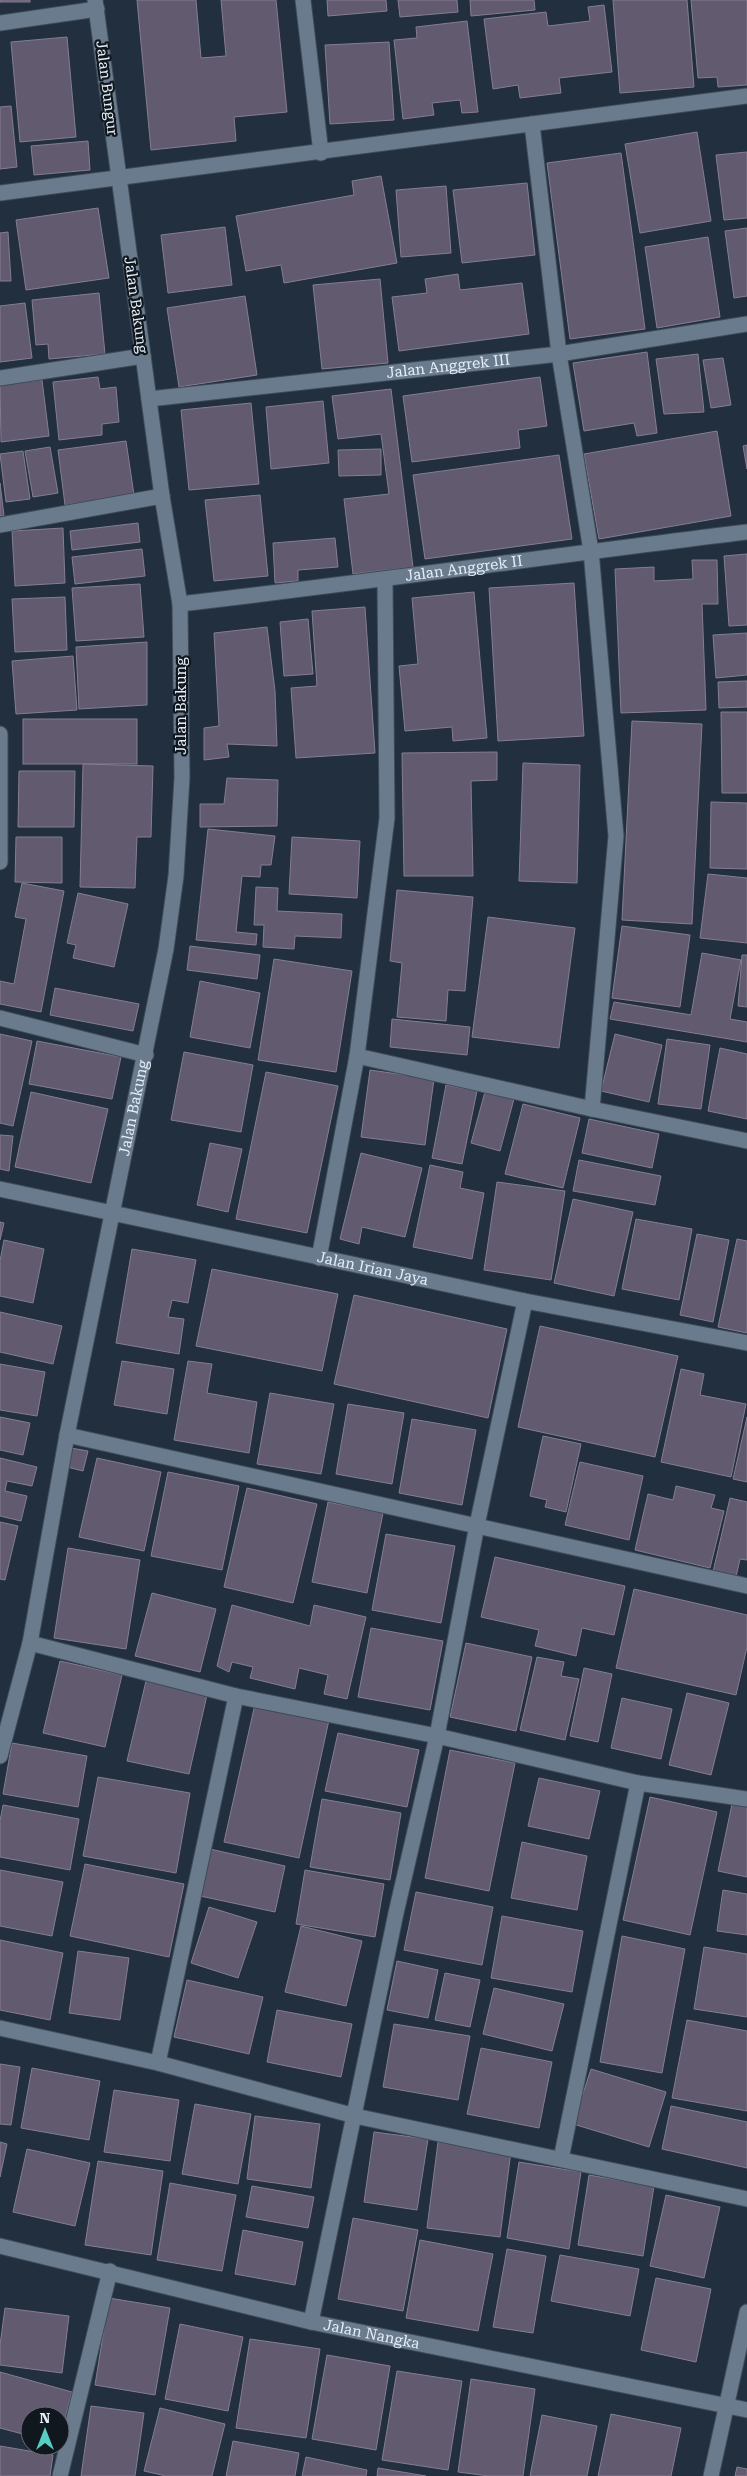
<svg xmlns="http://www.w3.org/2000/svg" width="747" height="2476" font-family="'Roboto Serif',serif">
<rect width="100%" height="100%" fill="#212f3f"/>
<g fill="#625a6f" stroke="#857d93">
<rect x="0" y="0" width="30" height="2"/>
<polygon points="137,0 196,0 201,58 226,56 221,0 276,0 287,112 234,117 236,141 151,150"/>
<polygon points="327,0 386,0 387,11 328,16"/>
<polygon points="398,0 457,0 458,12 400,17"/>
<polygon points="470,0 534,0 535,10 471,16"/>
<polygon points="613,0 687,0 694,87 620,93"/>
<polygon points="691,0 747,0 747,85 718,87 717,77 698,78"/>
<polygon points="604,5 612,72 559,78 561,93 520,98 518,85 493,89 484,19 546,12 548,26 590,21 588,7"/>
<polygon points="467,21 478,112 462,113 460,100 432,103 434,115 403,119 394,40 417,38 416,27"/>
<polygon points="67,37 76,137 20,142 11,42"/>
<polygon points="389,42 394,120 330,124 325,45"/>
<polygon points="11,106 17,167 0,169 0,107"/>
<polygon points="697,132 711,221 640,233 625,144"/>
<polygon points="88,141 90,170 34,175 31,146"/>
<polygon points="747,152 747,218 724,220 716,155"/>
<polygon points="621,153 645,329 570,339 547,163"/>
<polygon points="381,176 397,263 284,283 281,265 246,271 236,216 354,195 352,181"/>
<polygon points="527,183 535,255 462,263 453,190"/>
<polygon points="446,186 451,253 401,257 396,190"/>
<polygon points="98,208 109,278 26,290 16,220"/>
<polygon points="225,227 232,285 168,293 161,235"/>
<polygon points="747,228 747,296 734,298 725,231"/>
<polygon points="8,232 11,281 0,281 0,233"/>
<polygon points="708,237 720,317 657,328 645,247"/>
<polygon points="458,274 460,290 522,283 529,334 399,351 392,297 427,293 425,279"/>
<polygon points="380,279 388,363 322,369 313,285"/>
<polygon points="99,293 105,354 49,359 48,344 36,345 32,300"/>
<polygon points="245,296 257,375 179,387 167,308"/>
<polygon points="25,303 32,358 0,362 0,306"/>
<polygon points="647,352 657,433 637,436 634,423 584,431 573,363"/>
<polygon points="698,354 704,412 664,414 656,359"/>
<polygon points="723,358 731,405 711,408 703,360"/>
<polygon points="98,377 100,389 116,387 119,422 102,424 102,435 59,440 53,382"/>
<polygon points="540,377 547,426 518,430 520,448 412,462 403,396"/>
<polygon points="42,380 49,436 1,442 0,385"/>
<polygon points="391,389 413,567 353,574 344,499 389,494 381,434 338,439 332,396"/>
<polygon points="323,401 329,463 271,469 266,407"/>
<polygon points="251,403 259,484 189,490 181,410"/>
<polygon points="717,431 731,516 599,539 584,454"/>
<polygon points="126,441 134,495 65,505 58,450"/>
<polygon points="747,445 747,469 743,446"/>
<polygon points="50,447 58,493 33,497 25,451"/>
<polygon points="381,449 381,475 339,476 338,450"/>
<polygon points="23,451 30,499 6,502 0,454"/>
<polygon points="559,455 572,539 425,559 413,475"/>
<polygon points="0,483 4,516 0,516"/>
<polygon points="260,495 268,576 214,581 205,500"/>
<polygon points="138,523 140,542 72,550 70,531"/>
<polygon points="63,528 65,583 15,586 12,531"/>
<polygon points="335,538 338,567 298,570 298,581 275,583 273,543"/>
<polygon points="142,549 145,576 75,584 72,557"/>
<polygon points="747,554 747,625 729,626 724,556"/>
<polygon points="692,560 717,560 718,604 702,604 706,710 621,713 615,569 654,567 654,581 693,579"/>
<polygon points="574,583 584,736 498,741 489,588"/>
<polygon points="140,584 144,637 76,641 72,588"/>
<polygon points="474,592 487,738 453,741 452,727 405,731 399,666 418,664 412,598"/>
<polygon points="65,597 67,650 15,652 12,599"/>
<polygon points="365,607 375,753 296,758 291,688 317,686 312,611"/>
<polygon points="308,619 313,674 284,676 280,622"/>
<polygon points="267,627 275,691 277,746 227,744 229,757 204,760 204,728 219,726 214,633"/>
<polygon points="747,633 747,675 716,678 713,635"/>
<polygon points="147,642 147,705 79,709 76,647"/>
<polygon points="73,656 77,710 16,714 12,661"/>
<polygon points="747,681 747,707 719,708 718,682"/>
<polygon points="721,712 747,712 747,793 722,793"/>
<rect x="23" y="719" width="114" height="45"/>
<polygon points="632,721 702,724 692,924 622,920"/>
<polygon points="497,752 497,780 471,781 473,876 404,876 402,753"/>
<polygon points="523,763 580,765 577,883 519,881"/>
<polygon points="83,764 153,766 151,837 137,837 135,888 80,887"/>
<polygon points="19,771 75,771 74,827 18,827"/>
<polygon points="227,778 278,780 277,826 200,827 200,804 224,804"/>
<polygon points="711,802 747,803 747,869 710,868"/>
<polygon points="208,829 275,836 271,865 261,865 260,877 242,876 236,932 257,934 256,945 196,940"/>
<polygon points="16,837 62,837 62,883 15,882"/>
<polygon points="292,837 360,841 357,898 289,894"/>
<polygon points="708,874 747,878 747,943 700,938"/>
<polygon points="22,883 64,891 41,1012 0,1004 0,981 14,984 26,919 15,917"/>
<polygon points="256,887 278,888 277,911 342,914 341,938 295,936 294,949 263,947 264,925 254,925"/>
<polygon points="397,890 473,897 465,991 448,990 446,1021 397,1017 402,963 390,961"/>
<polygon points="78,893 128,904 114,967 73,958 76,945 67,943"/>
<polygon points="488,917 575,928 559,1048 472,1037"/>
<polygon points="622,926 690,935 680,1007 612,998"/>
<polygon points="190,946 260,955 257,979 187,970"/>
<polygon points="702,953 741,960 730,1019 747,1022 747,1042 610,1019 614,1002 691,1015"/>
<polygon points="742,955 747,955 747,1007 738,1006"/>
<polygon points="274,959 352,971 336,1072 258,1060"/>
<polygon points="200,981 260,993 250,1048 190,1037"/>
<polygon points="55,988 139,1004 133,1031 50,1015"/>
<polygon points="392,1019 470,1027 467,1055 390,1047"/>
<polygon points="0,1034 32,1041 13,1126 0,1123"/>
<polygon points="615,1034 662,1045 649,1102 601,1091"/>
<polygon points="667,1039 710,1045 701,1109 658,1104"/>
<polygon points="37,1041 121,1057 112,1099 29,1084"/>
<polygon points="720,1048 747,1054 747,1119 708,1111"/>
<polygon points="184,1052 253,1065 241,1132 171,1120"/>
<polygon points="370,1070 434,1079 425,1145 361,1137"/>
<polygon points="266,1072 338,1086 307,1233 236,1219"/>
<polygon points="446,1085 477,1091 462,1164 432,1158"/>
<polygon points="486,1088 515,1095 500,1151 471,1143"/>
<polygon points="31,1092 108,1109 91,1183 15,1167"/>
<polygon points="523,1104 580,1118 563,1188 505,1174"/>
<polygon points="589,1119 659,1134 652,1168 582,1153"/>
<polygon points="0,1135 13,1136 9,1171 0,1169"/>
<polygon points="210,1143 242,1149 228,1212 197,1205"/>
<polygon points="361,1153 422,1168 405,1237 362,1227 359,1244 340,1239"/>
<polygon points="579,1160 661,1176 655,1205 573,1191"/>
<polygon points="430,1165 463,1172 460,1188 484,1193 472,1259 413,1247"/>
<polygon points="497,1182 565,1191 551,1280 484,1270"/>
<polygon points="573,1199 633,1212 614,1296 554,1283"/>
<polygon points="636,1219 692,1229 679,1300 622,1289"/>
<polygon points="0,1222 4,1223 0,1240"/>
<polygon points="697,1234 729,1240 713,1322 680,1315"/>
<polygon points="737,1239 747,1241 747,1333 718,1327"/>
<polygon points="4,1240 44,1249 33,1303 0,1296 0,1261"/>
<polygon points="132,1249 196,1260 188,1303 172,1300 168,1317 184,1319 179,1354 116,1343"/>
<polygon points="212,1269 338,1294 322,1371 196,1346"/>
<polygon points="354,1295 507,1329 488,1418 334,1384"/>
<polygon points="0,1312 62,1326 53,1364 0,1352"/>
<polygon points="540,1326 678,1356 655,1457 518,1427"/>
<polygon points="122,1361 174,1369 167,1414 114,1405"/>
<polygon points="188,1361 212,1364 207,1393 257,1402 249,1453 174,1440"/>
<polygon points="0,1364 45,1372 37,1416 0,1410"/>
<polygon points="681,1369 704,1374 700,1395 746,1404 731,1477 661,1462"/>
<polygon points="270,1393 334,1404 321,1474 257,1464"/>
<polygon points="348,1404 404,1413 392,1484 336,1474"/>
<polygon points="0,1417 30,1423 23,1455 0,1450"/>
<polygon points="747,1417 747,1482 733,1479"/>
<polygon points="412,1419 476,1430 462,1505 399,1493"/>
<polygon points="543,1436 581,1444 566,1512 545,1507 547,1500 530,1496"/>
<polygon points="71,1448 88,1451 83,1471 67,1467"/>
<polygon points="0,1458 37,1467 32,1486 7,1481 5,1491 27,1496 21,1521 0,1516"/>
<polygon points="97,1458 161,1472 144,1551 79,1537"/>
<polygon points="580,1462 643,1476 629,1540 565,1525"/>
<polygon points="168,1472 239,1486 222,1570 151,1556"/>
<polygon points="676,1486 715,1495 711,1508 724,1511 710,1568 635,1550 648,1494 673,1500"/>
<polygon points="247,1488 317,1504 293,1603 224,1587"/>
<polygon points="730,1498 747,1502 747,1560 740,1559 736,1577 713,1572"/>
<polygon points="328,1502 383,1513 367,1593 312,1582"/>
<polygon points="0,1522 18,1526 5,1580 0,1579"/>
<polygon points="386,1534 455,1546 441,1623 372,1610"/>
<polygon points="68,1548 140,1560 126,1649 54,1638"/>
<polygon points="495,1557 625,1586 614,1635 582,1628 576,1656 535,1646 539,1630 481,1617"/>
<polygon points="634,1589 747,1615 747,1647 736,1695 616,1668"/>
<polygon points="152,1593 216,1609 200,1672 135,1656"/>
<polygon points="232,1605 310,1626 314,1605 366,1617 347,1699 324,1694 328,1675 299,1668 295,1689 250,1678 253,1667 232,1662 229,1672 217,1666"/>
<polygon points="371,1628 443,1641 430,1710 358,1697"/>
<polygon points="466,1643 532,1657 516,1731 450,1717"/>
<polygon points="537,1657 564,1662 561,1676 579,1679 565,1740 520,1730"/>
<polygon points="60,1661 122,1675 105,1747 43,1733"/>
<polygon points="584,1668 612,1674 598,1742 570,1736"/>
<polygon points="146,1681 207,1695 189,1774 127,1761"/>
<polygon points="687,1693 729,1703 711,1775 669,1765"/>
<polygon points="622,1698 672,1709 661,1759 611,1748"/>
<polygon points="255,1704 329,1720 299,1858 224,1842"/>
<polygon points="338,1733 419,1750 407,1807 325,1791"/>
<polygon points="12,1743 87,1756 78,1807 3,1794"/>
<polygon points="450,1750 515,1763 489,1891 425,1878"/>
<polygon points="98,1777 190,1793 176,1873 83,1856"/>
<polygon points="539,1778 600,1791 589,1839 528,1826"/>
<polygon points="650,1797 717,1812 690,1935 623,1920"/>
<polygon points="322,1799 401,1813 390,1880 310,1867"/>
<polygon points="732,1804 747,1806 747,1877 718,1871"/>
<polygon points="3,1805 79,1819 70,1870 0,1857 0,1821"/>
<polygon points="522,1842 587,1856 577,1910 511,1898"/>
<polygon points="210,1849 285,1866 275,1912 200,1896"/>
<polygon points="85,1864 184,1884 169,1957 70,1936"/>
<polygon points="0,1870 63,1882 52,1936 0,1926"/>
<polygon points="305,1870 384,1884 375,1937 296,1924"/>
<polygon points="723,1890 747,1894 747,1935 717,1931"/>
<polygon points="416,1892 493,1907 482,1965 404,1950"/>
<polygon points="209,1907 257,1922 238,1978 191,1963"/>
<polygon points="502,1916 583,1931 572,1992 491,1978"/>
<polygon points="301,1926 362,1941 346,2006 285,1992"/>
<polygon points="622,1936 685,1949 662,2073 600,2062"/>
<polygon points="0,1940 63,1953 50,2020 0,2010"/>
<polygon points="704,1947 747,1954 747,2017 694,2009"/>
<polygon points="78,1951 129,1958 120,2020 69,2013"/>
<polygon points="397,1961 438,1970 428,2018 387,2010"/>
<polygon points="445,1973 480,1980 470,2027 435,2020"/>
<polygon points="187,1980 263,1997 249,2054 174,2037"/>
<polygon points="494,1988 564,2004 552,2051 483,2034"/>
<polygon points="277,2010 352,2024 341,2077 267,2062"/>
<polygon points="687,2020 747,2031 747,2111 672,2098"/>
<polygon points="394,2024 470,2036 458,2100 383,2087"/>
<polygon points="481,2048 552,2062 539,2128 467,2114"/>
<polygon points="0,2064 20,2067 11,2125 0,2124"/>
<polygon points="32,2068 100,2081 89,2140 21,2128"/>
<polygon points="591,2069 666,2092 649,2147 573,2124"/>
<polygon points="114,2090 179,2100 170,2161 104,2152"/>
<polygon points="195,2104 251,2114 238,2184 182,2174"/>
<polygon points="671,2106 747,2122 747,2168 662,2149"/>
<polygon points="255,2116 320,2124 311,2188 247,2179"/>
<polygon points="374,2132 428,2139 417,2210 364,2202"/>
<polygon points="0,2142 7,2144 0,2177"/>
<polygon points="438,2142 511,2151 500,2237 427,2228"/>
<polygon points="27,2149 90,2163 75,2226 13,2212"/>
<polygon points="98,2161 163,2171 151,2255 85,2245"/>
<polygon points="519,2162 581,2172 569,2249 507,2238"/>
<polygon points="589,2175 654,2186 643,2256 578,2245"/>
<polygon points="170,2183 236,2195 222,2271 157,2260"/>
<polygon points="252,2186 314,2197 308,2228 246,2217"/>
<polygon points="666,2195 720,2207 704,2278 650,2266"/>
<polygon points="353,2218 418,2230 403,2311 338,2299"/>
<polygon points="243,2230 303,2242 295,2285 235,2274"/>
<polygon points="420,2240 493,2254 478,2331 406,2318"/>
<polygon points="507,2249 546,2256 533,2333 493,2327"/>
<polygon points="560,2255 639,2269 630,2316 551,2301"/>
<polygon points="656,2278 711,2289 696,2362 641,2350"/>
<polygon points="109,2298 170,2308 155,2395 95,2385"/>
<polygon points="5,2308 69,2316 62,2373 0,2365 0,2345"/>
<polygon points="180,2324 243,2337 228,2411 165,2399"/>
<polygon points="250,2339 320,2349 306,2438 236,2428"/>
<polygon points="327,2355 390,2366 376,2450 312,2439"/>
<polygon points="397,2371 462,2381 448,2470 382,2460"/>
<polygon points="0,2372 72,2392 60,2438 60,2416 30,2416 30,2436 0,2428"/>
<polygon points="471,2379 535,2389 523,2476 489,2476 458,2472"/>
<polygon points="91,2406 144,2413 135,2476 81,2476"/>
<polygon points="160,2408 225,2424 212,2476 166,2476 144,2471"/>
<polygon points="611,2414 681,2428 671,2476 598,2476"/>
<polygon points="542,2415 597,2426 587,2476 530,2476"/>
<polygon points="233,2441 299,2453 295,2476 226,2476"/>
<polygon points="0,2446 53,2455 50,2476 0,2476"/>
<polygon points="306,2457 367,2470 366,2476 302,2476"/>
<polygon points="737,2467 747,2469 747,2476 735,2476"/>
<polygon points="378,2468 426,2476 377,2476"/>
</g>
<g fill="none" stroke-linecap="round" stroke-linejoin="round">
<defs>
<g id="street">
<polyline points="303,0 321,153"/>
<polyline points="0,23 97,9"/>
<polyline points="532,124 559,354 591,551 616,836 592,1109"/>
<polyline points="0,193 747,96"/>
<polyline points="0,378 143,356"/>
<path id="s1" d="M149 399 559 354 747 324"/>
<polyline points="0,525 162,496"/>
<path id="s2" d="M180 604C370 582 558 555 747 532"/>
<polyline points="0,734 0,862"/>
<polyline points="0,1018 146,1055"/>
<polyline points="357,1056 592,1109 747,1141"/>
<path id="s3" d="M0 1189 525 1301 747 1343"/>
<polyline points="319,1258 357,1056 387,818 385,581"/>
<polyline points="67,1435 747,1586"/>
<polyline points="30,1643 236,1696 437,1736 638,1783 747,1799"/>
<path id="s4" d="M0 1756 30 1643 67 1435 166 949 176 876 182 778 180 604 162 496 95 0"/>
<polyline points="0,2028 158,2063 355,2116 747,2199"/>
<polyline points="158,2063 236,1696"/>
<polyline points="561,2159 638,1783"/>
<path id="s5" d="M0 2246 311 2322 747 2410"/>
<polyline points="311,2322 396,1913 437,1736 477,1525 525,1301"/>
<polyline points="60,2476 110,2271"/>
<polyline points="711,2476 747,2312"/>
</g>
</defs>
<use href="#street" stroke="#3e4b58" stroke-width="17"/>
<use href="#street" stroke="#6a7b8d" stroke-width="15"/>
</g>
<g text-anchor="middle" stroke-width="4.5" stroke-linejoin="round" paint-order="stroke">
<g font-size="15" fill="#e4eef8" stroke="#11171e">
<text transform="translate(107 88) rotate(83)" y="5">Jalan Bungur</text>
<text transform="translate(136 305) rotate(82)" y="5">Jalan Bakung</text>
<text dy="5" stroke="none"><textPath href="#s1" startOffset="301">Jalan Anggrek III</textPath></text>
<text dy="5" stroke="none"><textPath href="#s2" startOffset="286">Jalan Anggrek II</textPath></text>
<text transform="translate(181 706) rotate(-90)" y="5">Jalan Bakung</text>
<text dy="5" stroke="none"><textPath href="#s4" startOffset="662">Jalan Bakung</textPath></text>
<text dy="5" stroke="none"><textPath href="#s3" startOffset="381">Jalan Irian Jaya</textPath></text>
<text dy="5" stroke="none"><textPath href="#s5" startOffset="382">Jalan Nangka</textPath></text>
</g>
</g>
<g transform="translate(45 2431)"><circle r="24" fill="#11171e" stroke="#656d75"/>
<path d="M0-4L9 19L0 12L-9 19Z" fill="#57cec2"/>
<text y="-8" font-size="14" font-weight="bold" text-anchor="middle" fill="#e4eef8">N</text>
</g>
</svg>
